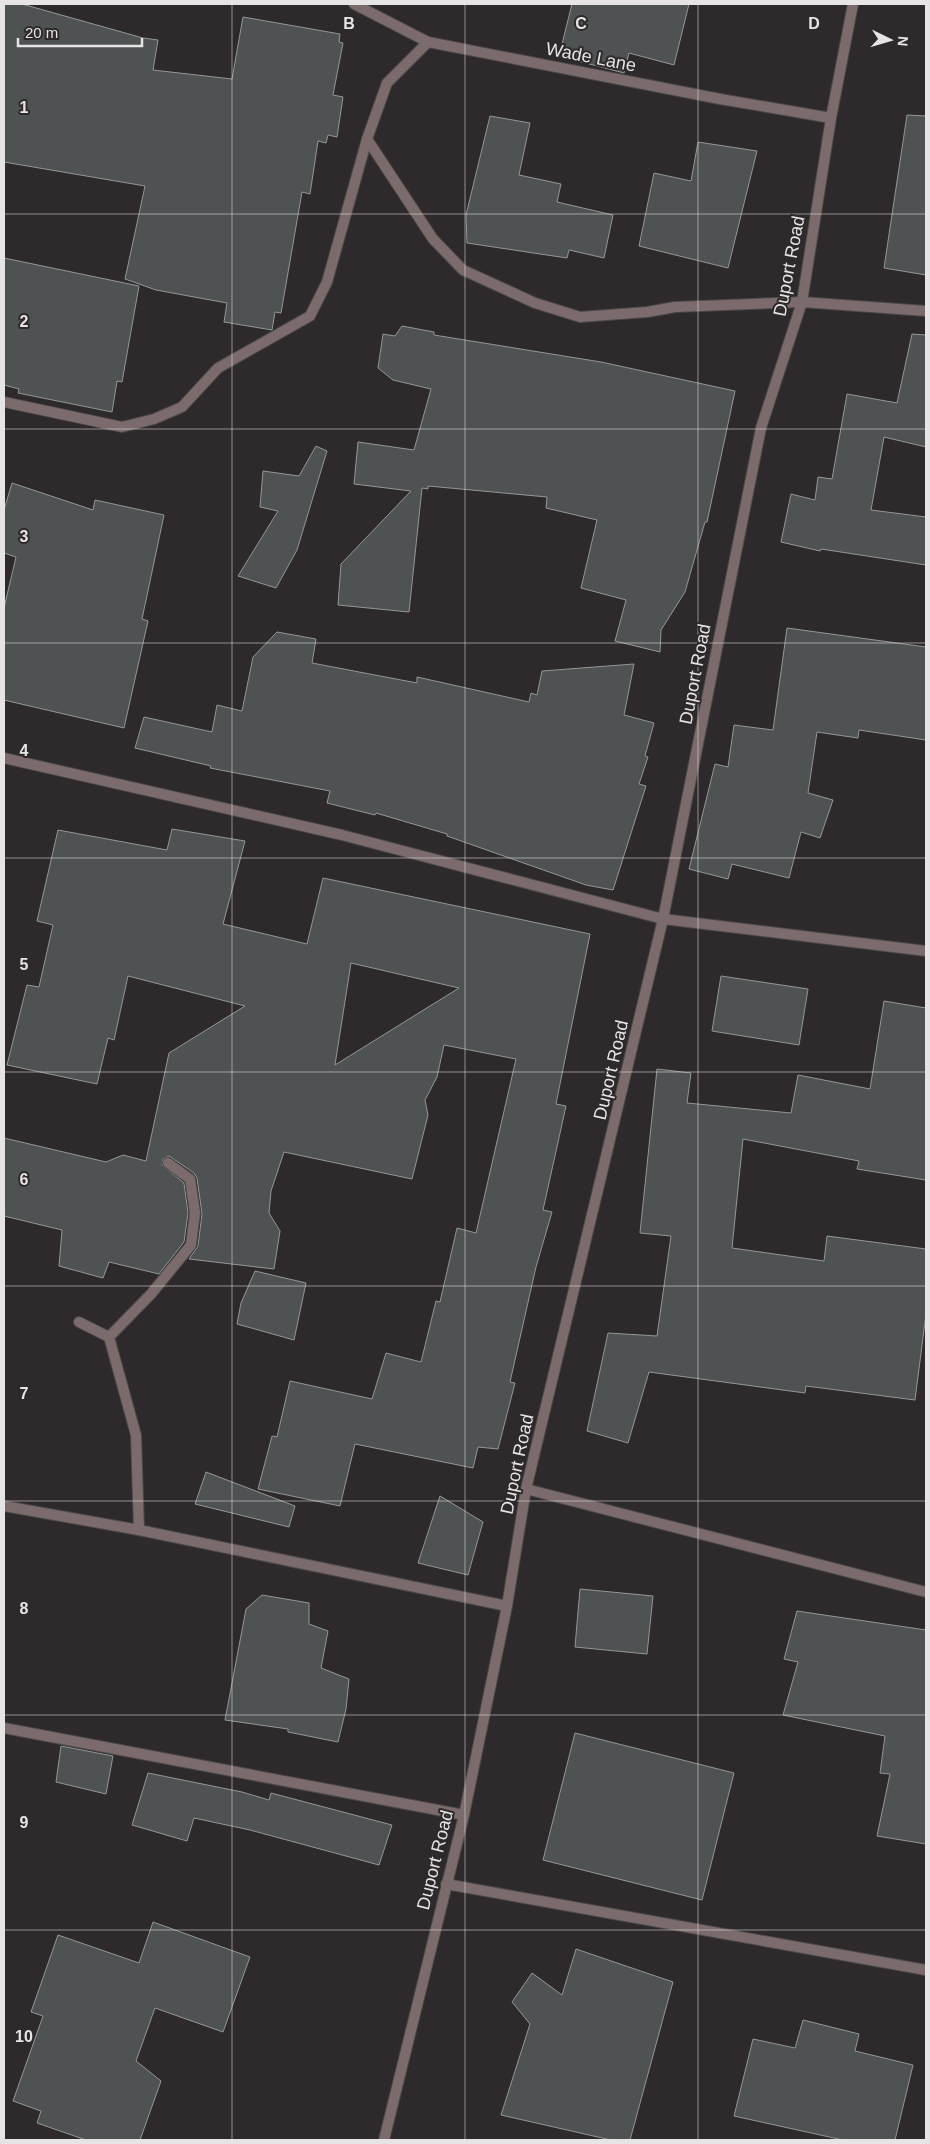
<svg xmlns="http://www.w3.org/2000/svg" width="930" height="2144" font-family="Arial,sans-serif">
<rect width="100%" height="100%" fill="#2e2a2b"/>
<g fill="#4f5253" stroke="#939798" fill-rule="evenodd">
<polygon points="4,4 22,4 143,38 158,40 153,70 232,79 243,17 340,34 339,42 343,43 333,95 343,97 337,137 328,135 326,143 318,141 310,194 302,192 281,313 275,312 272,330 224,322 227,303 156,290 125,279 145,186 4,162"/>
<polygon points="572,4 689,4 674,65 629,53 624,73 559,56"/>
<polygon points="907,115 926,116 926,275 884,268"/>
<polygon points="490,116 530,123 519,175 561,184 557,202 613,215 604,258 569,250 567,258 467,243 466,215"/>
<polygon points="698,142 757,151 728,268 639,246 654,173 691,181"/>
<polygon points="4,258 139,286 122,382 117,381 112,412 18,393 19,389 4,385"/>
<polygon points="402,326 434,332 434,335 601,362 735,391 707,522 705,522 685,592 661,630 660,652 615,641 626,600 581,588 597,520 546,508 547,497 428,486 428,489 422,488 409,612 338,605 341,564 411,491 354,484 358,442 414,450 431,389 393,380 378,368 383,334 395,336"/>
<polygon points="912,334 926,335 926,447 884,437 871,510 926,517 926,565 821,549 820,551 781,542 791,494 815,500 818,477 832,479 847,394 897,403"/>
<polygon points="316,446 327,451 297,550 276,588 238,576 278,511 260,507 263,471 299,476"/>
<polygon points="12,483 93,510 95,500 164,515 142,619 148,621 124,728 4,700 4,608 16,557 4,553 4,510"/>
<polygon points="787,628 926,647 926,740 859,730 858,738 817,732 808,793 833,800 820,838 801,832 789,878 732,864 728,879 689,869 715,764 728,767 734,725 773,730"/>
<polygon points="277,632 316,639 312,663 417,683 417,677 529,702 531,693 537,695 542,671 634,664 624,715 654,723 645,756 648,757 639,784 646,786 613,890 586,885 447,836 447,834 376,813 375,815 327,803 330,791 210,768 211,766 135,748 144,717 212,732 217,705 242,711 253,657"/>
<path d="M172 829 245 841 223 924 307 944 323 878 590 934 556 1104 566 1106 543 1210 552 1212 536 1267 510 1382 515 1383 498 1449 478 1447 473 1468 355 1444 340 1506 258 1489 272 1436 277 1437 290 1381 372 1399 386 1353 421 1362 436 1301 440 1302 457 1228 476 1233 516 1059 444 1045 437 1077 425 1100 428 1115 412 1179 284 1152 271 1191 269 1213 280 1231 274 1269 189 1259 198 1246 202 1214 197 1178 194 1173 169 1156 163 1159 162 1165 184 1183 188 1213 184 1242 159 1274 109 1262 103 1278 59 1266 62 1230 4 1216V1138L106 1162 123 1155 146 1161 169 1053 245 1006 128 976 114 1040 108 1038 97 1084 7 1065 27 985 39 987 53 925 37 921 58 830 167 850ZM351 963 459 988 335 1065Z"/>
<polygon points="721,976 808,989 799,1045 712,1031"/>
<polygon points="884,1001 926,1008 926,1180 857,1169 859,1161 743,1139 732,1248 824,1261 827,1236 926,1249 926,1314 915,1400 806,1386 805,1393 649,1372 628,1443 587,1431 608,1333 657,1336 671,1236 640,1233 657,1069 691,1073 687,1103 791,1113 798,1075 870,1089"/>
<polygon points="255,1271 306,1283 294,1340 237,1324 241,1303"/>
<polygon points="206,1472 295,1506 289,1527 195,1504"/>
<polygon points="440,1496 483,1522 468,1575 418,1563"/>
<polygon points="580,1589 653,1596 647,1654 575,1647"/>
<polygon points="262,1595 309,1603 309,1624 328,1631 321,1668 349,1679 346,1709 338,1742 288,1732 288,1729 225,1720 246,1609"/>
<polygon points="797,1611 926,1630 926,1844 877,1836 890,1774 880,1773 885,1736 783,1715 798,1662 784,1659"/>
<polygon points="575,1733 734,1773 702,1900 543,1860"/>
<polygon points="61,1746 113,1756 106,1794 56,1782"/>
<polygon points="148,1773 242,1792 269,1800 271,1793 392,1825 379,1865 250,1830 194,1818 187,1841 132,1825"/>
<polygon points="153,1922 250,1957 223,2032 155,2008 136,2061 161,2081 140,2140 86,2140 37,2123 41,2111 13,2101 43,2016 31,2012 58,1935 139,1963"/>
<polygon points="576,1949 673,1982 630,2140 611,2140 501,2115 530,2024 512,2002 532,1973 562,1995"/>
<polygon points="803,2020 859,2034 855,2051 913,2065 895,2140 843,2140 734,2116 753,2039 795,2048"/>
</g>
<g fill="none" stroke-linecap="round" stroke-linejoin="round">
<defs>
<g id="minor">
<polyline points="354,4 428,42 720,99 831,118"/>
<polyline points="367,139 433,239 463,270 535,303 580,317 647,312 675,307 802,302 926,311"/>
<polyline points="4,402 122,427 154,419 182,407 218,368 310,316 327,282 367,139 387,83 428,42"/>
<polyline points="4,758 342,835 663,919 926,951"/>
<polyline points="79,1322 109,1337"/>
<polyline points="526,1489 926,1592"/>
<polyline points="4,1506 139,1530 507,1606"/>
<polyline points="139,1530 136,1435 109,1337 151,1294 191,1245 195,1213 190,1179 168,1163"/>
<polyline points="4,1728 464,1815"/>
<polyline points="446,1884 926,1970"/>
</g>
<polyline id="tertiary" points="384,2140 464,1815 507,1606 526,1489 663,919 761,428 802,302 831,118 853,4"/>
</defs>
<use href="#minor" stroke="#4b4849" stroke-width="12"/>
<use href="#tertiary" stroke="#4b4849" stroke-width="12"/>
<use href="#minor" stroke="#7b6b6c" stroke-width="10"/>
<use href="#tertiary" stroke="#7b6b6c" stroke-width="10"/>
</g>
<path fill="none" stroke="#e6e4e4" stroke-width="1" stroke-opacity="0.55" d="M232 4V2140M465 4V2140M698 4V2140M4 214H926M4 429H926M4 643H926M4 858H926M4 1072H926M4 1286H926M4 1501H926M4 1715H926M4 1930H926"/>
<g text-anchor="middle" stroke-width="4" stroke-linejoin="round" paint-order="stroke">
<g font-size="18" fill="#e6e4e4" stroke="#2e2a2b">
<text transform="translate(591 57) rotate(11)" y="6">Wade Lane</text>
<text transform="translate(789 266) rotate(-79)" y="6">Duport Road</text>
<text transform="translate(695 674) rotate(-79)" y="6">Duport Road</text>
<text transform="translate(611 1070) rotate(-77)" y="6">Duport Road</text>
<text transform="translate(517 1464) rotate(-78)" y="6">Duport Road</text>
<text transform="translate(435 1860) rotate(-76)" y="6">Duport Road</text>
</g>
</g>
<g font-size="16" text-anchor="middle" font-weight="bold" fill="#e6e4e4" stroke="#2e2a2b" stroke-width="4" stroke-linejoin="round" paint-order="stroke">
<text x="349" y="29">B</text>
<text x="581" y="29">C</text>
<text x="814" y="29">D</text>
<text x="24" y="113">1</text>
<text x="24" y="327">2</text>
<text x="24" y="542">3</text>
<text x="24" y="756">4</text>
<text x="24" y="970">5</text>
<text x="24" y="1185">6</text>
<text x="24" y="1399">7</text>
<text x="24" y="1614">8</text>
<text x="24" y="1828">9</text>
<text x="24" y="2042">10</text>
</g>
<rect width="930" height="2144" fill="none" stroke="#e6e4e4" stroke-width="10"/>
<g transform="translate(890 40) rotate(95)" stroke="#2e2a2b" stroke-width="4" paint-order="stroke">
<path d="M0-4L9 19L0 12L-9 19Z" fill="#e6e4e4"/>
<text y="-8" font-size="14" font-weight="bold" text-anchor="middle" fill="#e6e4e4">N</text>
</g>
<path d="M18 38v8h124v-8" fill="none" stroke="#e6e4e4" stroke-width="2.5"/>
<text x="25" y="38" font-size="15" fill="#e6e4e4" stroke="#2e2a2b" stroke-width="4" paint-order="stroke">20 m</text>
</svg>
